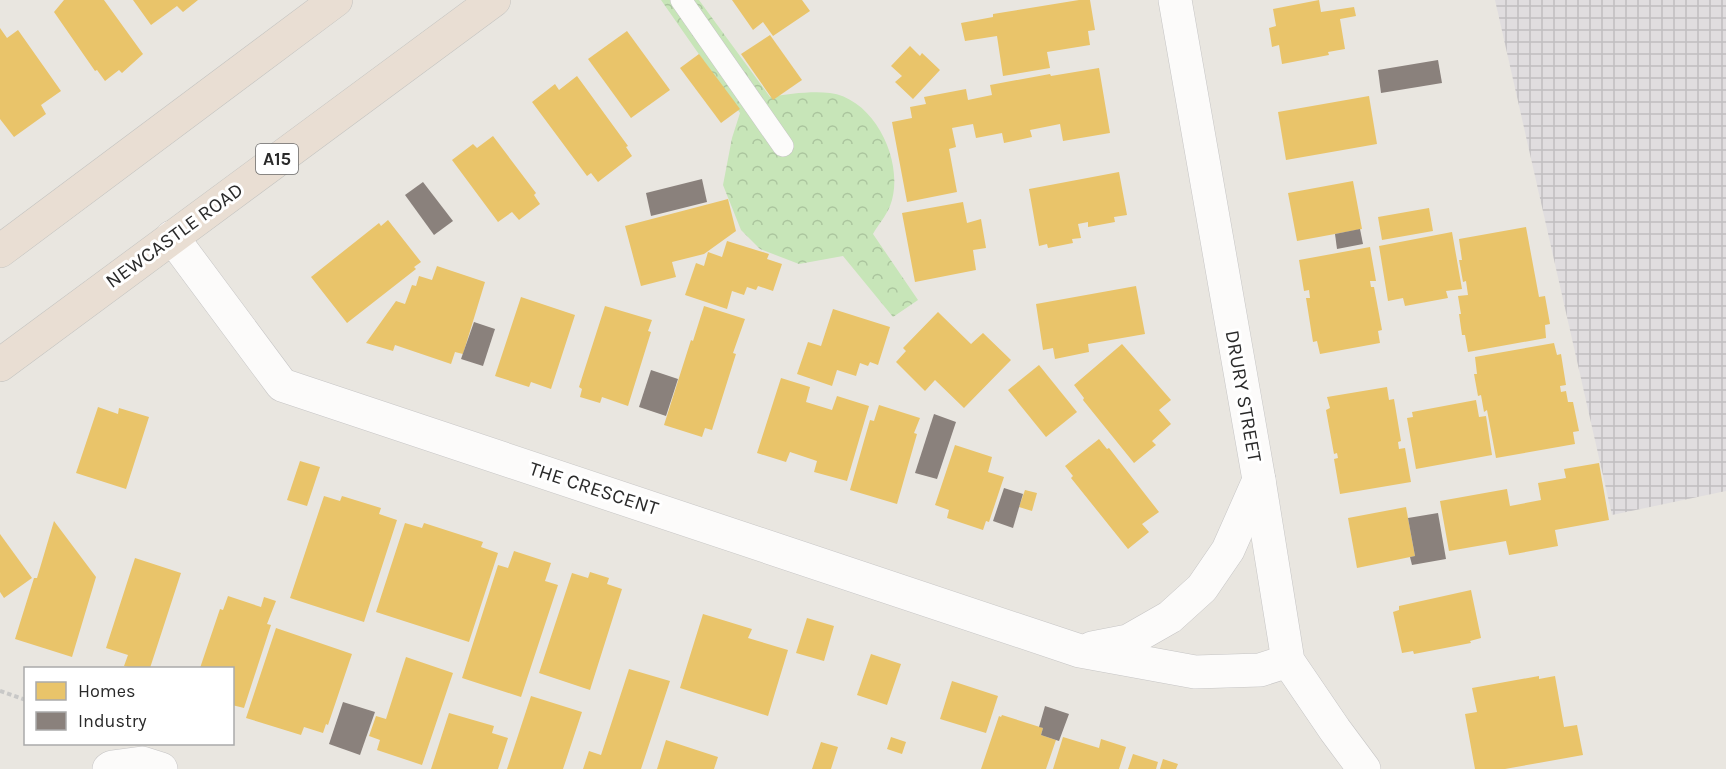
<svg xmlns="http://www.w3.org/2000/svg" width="1726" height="769" font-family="Karla,sans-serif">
<defs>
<pattern id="industrial-grid" width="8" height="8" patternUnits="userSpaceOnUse" patternTransform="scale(1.5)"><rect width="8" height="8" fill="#e0dddf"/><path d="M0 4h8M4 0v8" fill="none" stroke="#c0bec0"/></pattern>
<pattern id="forest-crowns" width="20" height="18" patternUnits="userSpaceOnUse" patternTransform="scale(1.5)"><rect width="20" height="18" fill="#c7e5b8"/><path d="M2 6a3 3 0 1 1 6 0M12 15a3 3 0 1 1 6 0" fill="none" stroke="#abc59e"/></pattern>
</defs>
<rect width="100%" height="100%" fill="#e9e6e0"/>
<polygon fill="url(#industrial-grid)" points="1495,0 1726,0 1726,491 1612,515"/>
<path fill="url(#forest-crowns)" d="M661 0H699L770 97C788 94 811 91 830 93 876 99 906 165 890 206 886 216 878 225 873 234L918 300 893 317 843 256 799 264 760 249 741 230 723 185 732 138 740 113Z"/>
<g fill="#e9c46a">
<polygon points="64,0 104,0 143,54 122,73 119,70 105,81 97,70 95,71 54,12"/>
<polygon points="133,0 198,0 183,12 177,6 151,25"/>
<polygon points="732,0 802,0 810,11 773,36 763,22 753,30"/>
<polygon points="1079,0 1090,0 1095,30 1088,31 1090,45 1047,52 1050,68 1003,76 997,36 965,41 961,23 993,17 993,14"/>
<polygon points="1319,0 1321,12 1354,7 1356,16 1340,19 1345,49 1328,52 1329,55 1282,64 1279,45 1272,47 1269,28 1276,26 1273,9"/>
<polygon points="0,28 7,38 18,30 61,91 41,105 46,114 14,137 0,119"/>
<polygon points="627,31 670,90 631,118 588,59"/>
<polygon points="770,35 802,80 773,100 741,54"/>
<polygon points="910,46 920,56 922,53 940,70 913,99 895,82 902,76 891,66"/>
<polygon points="699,54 740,109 721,123 680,68"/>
<polygon points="1099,68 1110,133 1063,141 1060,124 1030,130 1032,137 1004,143 1002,133 976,138 973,124 952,128 956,147 949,149 957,192 907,202 892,122 912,118 910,107 926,104 924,97 966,89 968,100 992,95 990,85 1050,74 1051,76"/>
<polygon points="577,76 628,146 626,147 632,156 598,182 591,173 587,176 532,102 555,84 559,90"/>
<polygon points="1369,96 1377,144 1286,160 1278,112"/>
<polygon points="493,136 536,193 534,195 540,204 519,220 512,212 498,222 452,160 473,144 477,148"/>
<polygon points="1119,172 1127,215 1114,217 1115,222 1088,227 1088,222 1078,224 1081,238 1072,239 1073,243 1048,248 1047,244 1039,246 1029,189"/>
<polygon points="1353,181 1362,229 1297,241 1288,193"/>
<polygon points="728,199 736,231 704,254 672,262 676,277 641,286 625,226"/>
<polygon points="963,202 967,223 981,219 986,248 973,250 976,270 915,282 902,213"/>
<polygon points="1429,208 1433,231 1382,240 1378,217"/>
<polygon points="388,220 421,262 414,267 416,269 347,323 311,277 379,223 381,226"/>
<polygon points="1526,227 1539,297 1545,296 1550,324 1545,325 1546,338 1468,352 1465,335 1462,335 1459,314 1461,314 1458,296 1468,295 1466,281 1463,282 1459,260 1462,260 1459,239"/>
<polygon points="1452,232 1462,289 1446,291 1448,298 1405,306 1403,298 1388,301 1379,246"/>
<polygon points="727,241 769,254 767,259 782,264 773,291 758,286 756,290 747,287 744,295 732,291 727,309 685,295 696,263 704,266 708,252 722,257"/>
<polygon points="1370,247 1376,281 1370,281 1371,287 1374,287 1382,330 1378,331 1380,343 1320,354 1317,341 1313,342 1306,298 1310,298 1309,290 1304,291 1299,260"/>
<polygon points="437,266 485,282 463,354 455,352 451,364 395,345 393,351 366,343 396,301 405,304 412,285 416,286 419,276 432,280"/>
<polygon points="1136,286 1145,334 1088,344 1089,352 1055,359 1053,348 1043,350 1036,304"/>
<polygon points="521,297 575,315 551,389 531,382 529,387 495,376"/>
<polygon points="605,306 652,320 648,331 651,332 628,406 602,397 600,403 580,397 582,389 579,387"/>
<polygon points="704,306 745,319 733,353 736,354 712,430 705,428 702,437 664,425 691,340 693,341"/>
<polygon points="833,309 890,327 878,365 870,362 868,366 860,363 856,376 837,370 832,386 797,374 808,342 821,346"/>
<polygon points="938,312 971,344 983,333 1011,360 964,408 935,380 925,391 896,362 906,351 903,348"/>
<polygon points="1554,343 1557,355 1561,354 1566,385 1560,386 1561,392 1566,391 1568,402 1573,402 1579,431 1573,432 1575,444 1496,458 1487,410 1484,412 1481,395 1478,396 1474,374 1477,374 1475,357"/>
<polygon points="1122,344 1171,400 1159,410 1171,424 1152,441 1156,445 1134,463 1083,400 1084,398 1074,385"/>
<polygon points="1039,365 1077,412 1046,437 1008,390"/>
<polygon points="781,378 810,387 806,402 832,410 837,396 869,406 847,481 814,472 817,461 790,452 786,462 757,453"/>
<polygon points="1387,387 1389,400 1394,399 1401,441 1398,442 1399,449 1405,448 1411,482 1340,494 1334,459 1338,458 1337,453 1334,454 1326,410 1330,408 1327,397"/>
<polygon points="1476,400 1479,417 1486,416 1492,455 1416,469 1407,418 1413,417 1412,412"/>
<polygon points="879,405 920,418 914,433 917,434 897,504 850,490 870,420 874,421"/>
<polygon points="98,407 118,414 119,408 149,417 126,489 76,473"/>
<polygon points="1099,439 1107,449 1109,448 1159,512 1142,524 1149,532 1128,549 1071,478 1073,476 1065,466"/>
<polygon points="955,445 992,457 988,472 1004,477 989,522 986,521 983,530 947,518 949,510 935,505"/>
<polygon points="300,461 320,467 307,506 287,500"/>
<polygon points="1599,463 1609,520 1555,530 1558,546 1509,555 1506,541 1449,551 1440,501 1507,489 1510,506 1541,500 1538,483 1566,478 1564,469"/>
<polygon points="1025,490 1037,493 1032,511 1019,507"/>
<polygon points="324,496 340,501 342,496 381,508 379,514 397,520 364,622 290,598"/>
<polygon points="1406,507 1415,556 1357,568 1348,518"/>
<polygon points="54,521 96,577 72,657 15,639 34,578 37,578"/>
<polygon points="405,523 422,528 424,523 483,542 481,547 498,553 469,642 376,612"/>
<polygon points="0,534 32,578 4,598 0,592"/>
<polygon points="514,551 551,563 545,581 558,585 521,697 462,678 498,565 508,568"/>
<polygon points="135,558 181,573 150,668 132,668 124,666 128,655 106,648"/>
<polygon points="590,572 609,578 607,584 622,589 590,690 539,673 572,573 588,578"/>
<polygon points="1471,590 1481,638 1470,641 1471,643 1414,654 1413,651 1402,653 1393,612 1399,610 1399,606"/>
<polygon points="228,596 261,607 264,597 276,601 267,624 271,625 244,708 232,705 232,668 200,668 220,609 223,610"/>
<polygon points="703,614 752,629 748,638 788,650 768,716 680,688"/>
<polygon points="807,618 834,626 824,661 796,653"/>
<polygon points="276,628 352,654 328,725 326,724 323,733 304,727 301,735 246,718"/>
<polygon points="871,654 901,664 887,705 857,695"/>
<polygon points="406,657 453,673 422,765 377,750 380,740 369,736 376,716 386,719"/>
<polygon points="629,669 670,681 641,769 583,769 589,751 601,755"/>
<polygon points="1539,676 1539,679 1555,676 1564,727 1577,725 1583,755 1505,769 1475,769 1465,714 1477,712 1472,688"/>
<polygon points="952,681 998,696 986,733 940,719"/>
<polygon points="531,696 582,712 563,769 507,769"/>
<polygon points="449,713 494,726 492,733 508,738 498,769 431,769"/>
<polygon points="1002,715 1043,728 1041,735 1056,740 1046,769 981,769 999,716 1001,717"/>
<polygon points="891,737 906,742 902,754 887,749"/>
<polygon points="1063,737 1099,748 1101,739 1126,747 1119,769 1053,769"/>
<polygon points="666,740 718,757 714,769 657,769"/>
<polygon points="821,742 838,747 831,769 812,769"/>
<polygon points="1133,754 1158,762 1156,769 1128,769"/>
<polygon points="1163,759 1178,764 1176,769 1160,769"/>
</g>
<g fill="#8a817c">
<polygon points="1438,60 1442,83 1381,93 1378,70"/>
<polygon points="702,179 707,202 651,216 646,193"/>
<polygon points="423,182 453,221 434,235 405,195"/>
<polygon points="1360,229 1363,244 1337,249 1335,234"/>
<polygon points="474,322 495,329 483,366 461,359"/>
<polygon points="651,370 678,379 666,416 639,407"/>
<polygon points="934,414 956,422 937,479 915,473"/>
<polygon points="1004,488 1023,494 1013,528 993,521"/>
<polygon points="1438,513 1446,559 1412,565 1410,557 1415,556 1408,518"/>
<polygon points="343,702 375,712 360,755 329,744"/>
<polygon points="1045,706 1069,714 1059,741 1041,735 1043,728 1039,727"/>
</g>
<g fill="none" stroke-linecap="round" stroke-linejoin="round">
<defs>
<polyline id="lane" points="681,0 783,146"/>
<g id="street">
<polyline points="1175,0 1259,480 1288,661 1335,730 1364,769"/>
<polyline points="172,237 282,385 1080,651 1195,672 1260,670 1288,661"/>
<polyline points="1092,648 1128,641 1170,617 1202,588 1228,550 1259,480"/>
<polyline points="109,769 112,767 142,763 161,769"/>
</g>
<g id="highway">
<polyline points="0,251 336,0"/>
<polyline points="0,365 494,0"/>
</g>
</defs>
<use href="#lane" stroke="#c6c5c5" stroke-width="22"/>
<use href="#street" stroke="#c6c5c5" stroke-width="34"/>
<use href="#highway" stroke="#c4c4c1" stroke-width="34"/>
<polyline stroke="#c8c8c7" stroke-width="4" stroke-dasharray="4.5 3" stroke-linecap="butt" points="0,691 26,700"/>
<use href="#lane" stroke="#fcfbfa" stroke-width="21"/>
<use href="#street" stroke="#fcfbfa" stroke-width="33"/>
<use href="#highway" stroke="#e9ded3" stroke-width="33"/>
</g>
<g text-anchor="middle" stroke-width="6" stroke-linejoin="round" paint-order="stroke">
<rect fill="#fff" stroke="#6a6a6a" stroke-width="1.5" x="256" y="144" width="42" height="30" rx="4.5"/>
<g font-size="18" font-weight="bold" fill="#2a2a2a">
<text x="277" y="165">A15</text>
</g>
<g font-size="20" fill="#2a2a2a" stroke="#fff">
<text transform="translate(174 235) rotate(-36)" y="7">NEWCASTLE ROAD</text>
<text transform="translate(1244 396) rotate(80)" y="7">DRURY STREET</text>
<text transform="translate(594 488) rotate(18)" y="7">THE CRESCENT</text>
</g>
</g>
<rect x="24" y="667" width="210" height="78" fill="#ffffff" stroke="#aaaaaa" stroke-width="1.5"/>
<rect x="36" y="682" width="30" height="18" fill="#e9c46a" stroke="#aaaaaa" stroke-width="1.5"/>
<text x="78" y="697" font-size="18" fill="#2a2a2a">Homes</text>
<rect x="36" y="712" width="30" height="18" fill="#8a817c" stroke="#aaaaaa" stroke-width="1.5"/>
<text x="78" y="727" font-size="18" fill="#2a2a2a">Industry</text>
</svg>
